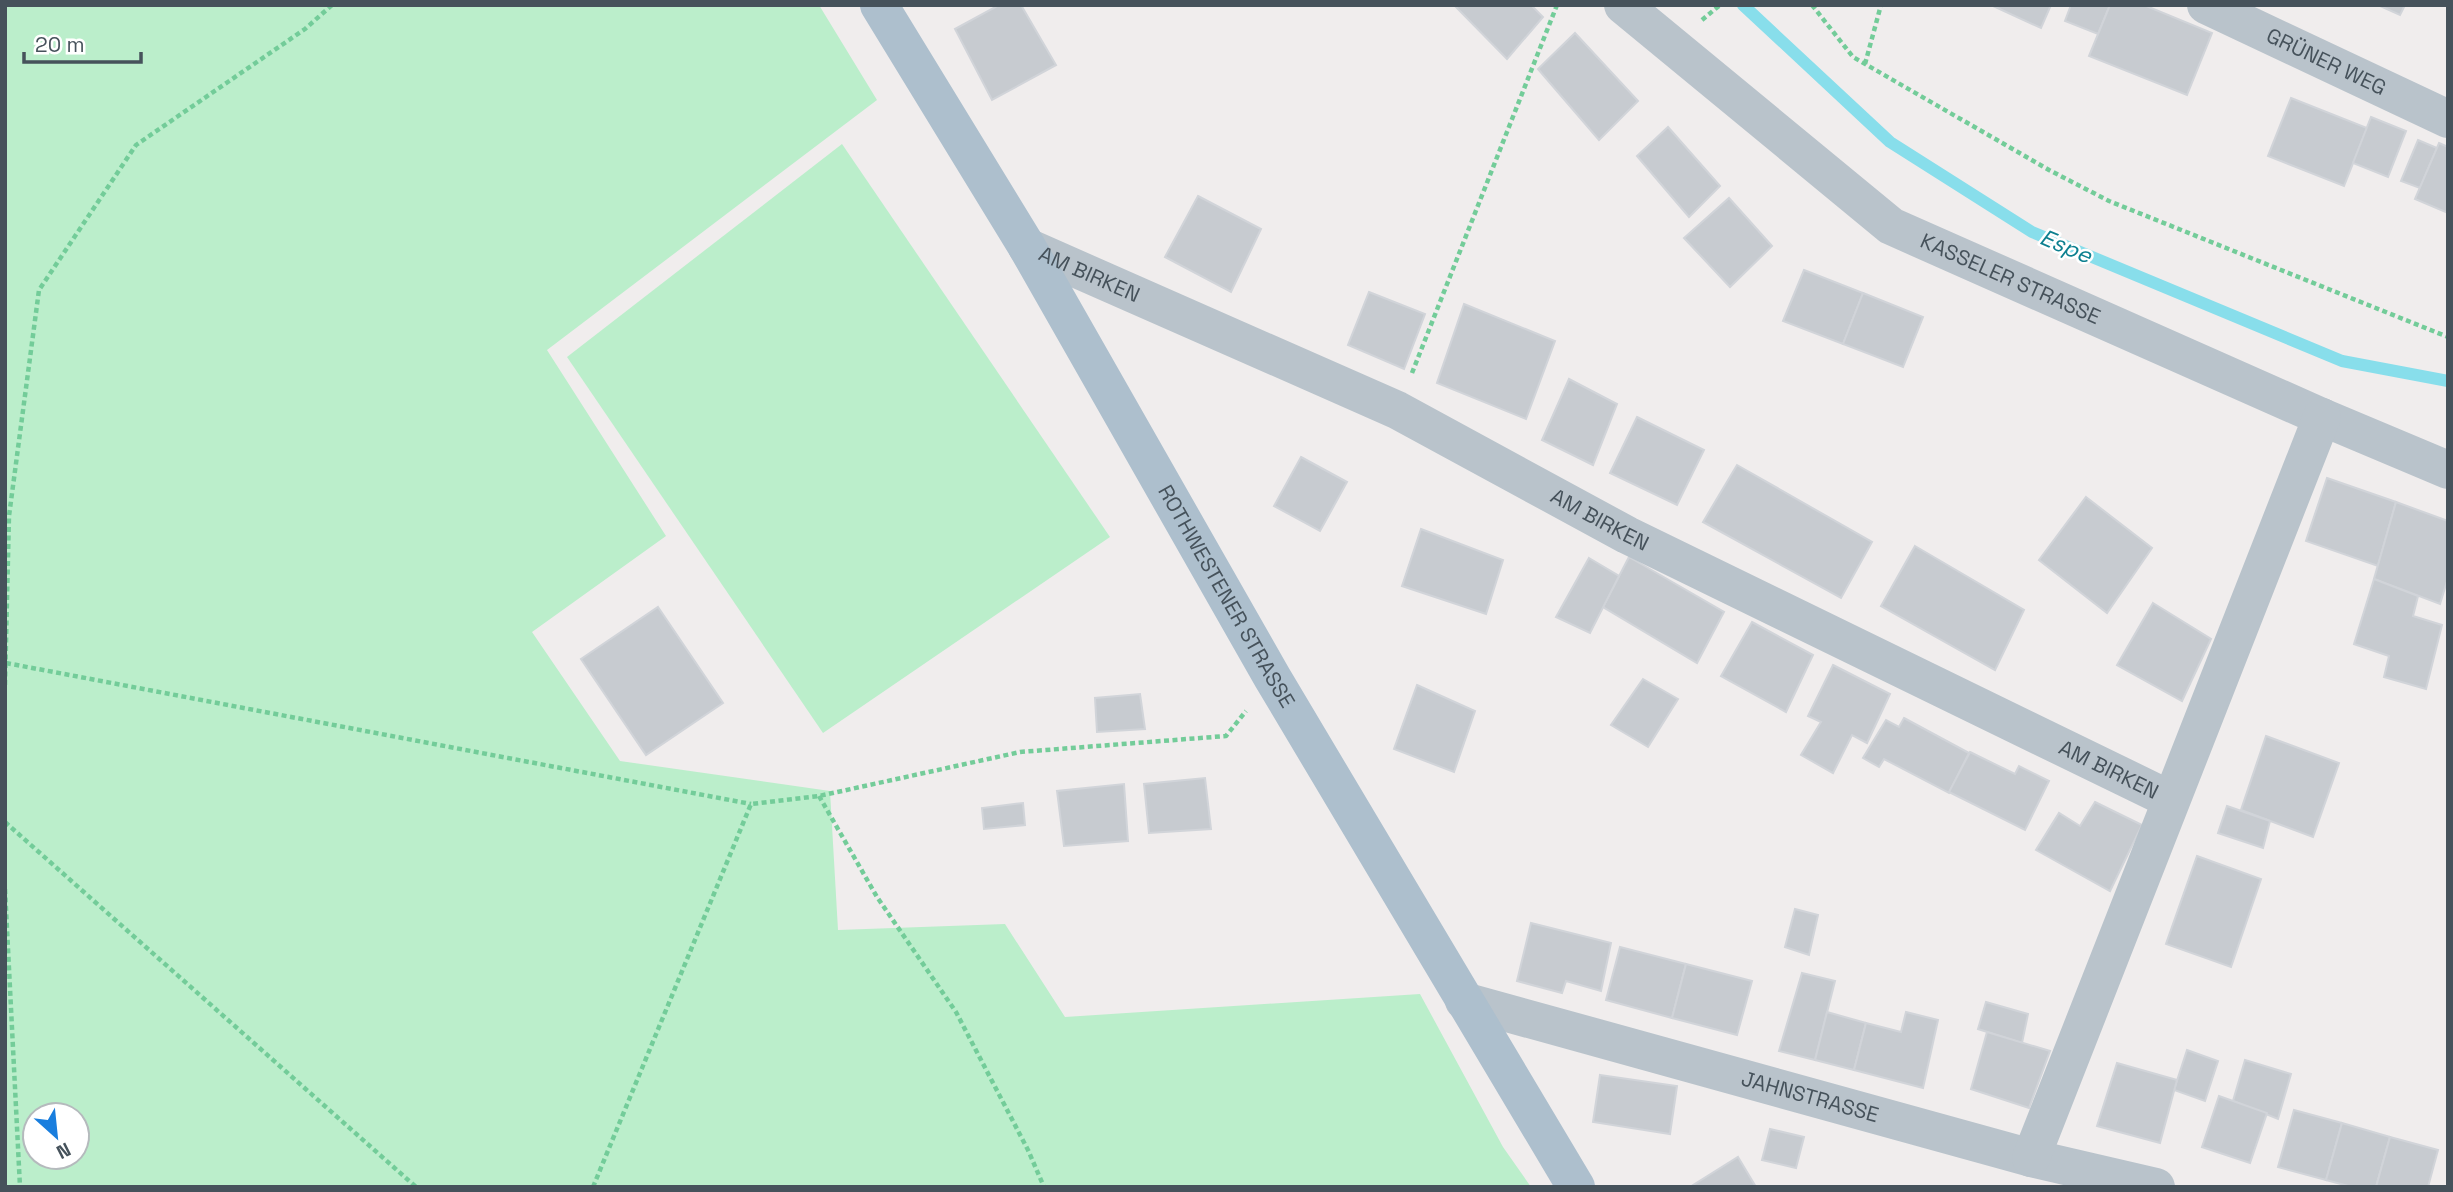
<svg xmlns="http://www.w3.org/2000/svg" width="2453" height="1192" font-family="'Space Grotesk',sans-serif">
<rect width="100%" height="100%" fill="#f0eded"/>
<g fill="#bbeecb" fill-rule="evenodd">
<path d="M5 5H819L877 100 547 350 666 536 532 632 620 761 830 791 838 930 1005 924 1065 1017 1420 994 1503 1147 1531 1187H5ZM35 1115H77V1157H35Z"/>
<polygon points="842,144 1110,537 823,733 567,357"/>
</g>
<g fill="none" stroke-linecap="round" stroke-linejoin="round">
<polyline stroke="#88deeb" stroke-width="12" points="1743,5 1890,142 2032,232 2342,361 2448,381"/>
</g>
<g fill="#c7cbd0" stroke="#d1d4d9" stroke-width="2">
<polygon points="999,5 1021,5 1056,65 992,100 955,29"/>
<polygon points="1454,5 1531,5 1543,17 1507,59"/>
<polygon points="1991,5 2051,5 2041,28"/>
<polygon points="2071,5 2110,5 2098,34 2065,21"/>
<polygon points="2110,5 2144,5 2212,33 2187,95 2089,56"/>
<polygon points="2378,5 2405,5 2400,15"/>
<polygon points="1575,33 1638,101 1599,140 1538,69"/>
<polygon points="2291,98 2367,128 2344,186 2268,156"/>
<polygon points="2371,117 2406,131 2388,177 2353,163"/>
<polygon points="1668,127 1720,186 1689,217 1637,156"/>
<polygon points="2418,140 2437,148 2420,188 2401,181"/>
<polygon points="2439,143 2448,147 2448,213 2415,199"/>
<polygon points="1198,196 1261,229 1231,292 1165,257"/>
<polygon points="1729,198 1772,246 1730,287 1684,238"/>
<polygon points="1804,270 1863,293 1843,344 1783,321"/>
<polygon points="1369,292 1425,314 1404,369 1348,345"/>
<polygon points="1863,293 1923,317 1903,367 1843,344"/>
<polygon points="1464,304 1555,341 1526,419 1437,383"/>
<polygon points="1569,379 1617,404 1593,465 1542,440"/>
<polygon points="1637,417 1704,450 1677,505 1610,473"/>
<polygon points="1301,457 1347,482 1320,531 1274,506"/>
<polygon points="1737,465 1872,542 1841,598 1703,522"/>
<polygon points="2327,478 2396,502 2378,566 2306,541"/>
<polygon points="2086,497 2152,548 2107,613 2039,560"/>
<polygon points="2396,502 2448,521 2448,578 2440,604 2374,579"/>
<polygon points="1421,529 1503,560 1486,614 1402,586"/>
<polygon points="1915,546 2024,610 1995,670 1881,606"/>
<polygon points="1629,557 1724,612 1697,663 1603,607"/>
<polygon points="1589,558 1619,576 1590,633 1556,617"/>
<polygon points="2374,579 2418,596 2413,616 2442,625 2426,689 2384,677 2389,656 2354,644"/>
<polygon points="2153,603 2211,639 2182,701 2117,665"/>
<polygon points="658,607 723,703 646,755 581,659"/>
<polygon points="1752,622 1813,655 1786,712 1721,676"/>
<polygon points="1833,665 1890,694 1867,743 1852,735 1833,773 1801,755 1821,722 1808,716"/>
<polygon points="1643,679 1678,699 1648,747 1611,725"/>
<polygon points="1417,685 1475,711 1454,772 1394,749"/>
<polygon points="1140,694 1145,729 1097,732 1095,698"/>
<polygon points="1904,718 1969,753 1949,793 1884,759 1879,767 1863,758 1886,720 1899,727"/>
<polygon points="2266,736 2339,763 2313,837 2241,810"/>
<polygon points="1970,752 2015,774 2019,766 2049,781 2025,830 1949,792"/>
<polygon points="1205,778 1211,829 1149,833 1144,784"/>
<polygon points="1124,784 1128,841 1064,846 1057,791"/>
<polygon points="2095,802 2142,825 2110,891 2036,850 2059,813 2080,826"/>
<polygon points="1023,803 1025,825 984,829 982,808"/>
<polygon points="2227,806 2270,821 2263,848 2218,833"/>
<polygon points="2197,856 2261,879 2231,967 2166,944"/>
<polygon points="1795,909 1818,915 1809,955 1785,947"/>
<polygon points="1531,923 1611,943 1601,991 1566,981 1562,993 1517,981"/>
<polygon points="1620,947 1686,964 1672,1018 1606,1000"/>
<polygon points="1686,964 1752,981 1737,1035 1672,1018"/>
<polygon points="1802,973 1835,981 1815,1060 1779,1051"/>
<polygon points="1986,1002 2028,1014 2022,1043 1978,1029"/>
<polygon points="1827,1012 1866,1023 1854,1070 1815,1060"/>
<polygon points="1906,1012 1938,1020 1923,1088 1854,1070 1866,1023 1901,1032"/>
<polygon points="1987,1032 2050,1051 2029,1108 1971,1089"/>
<polygon points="2187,1050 2218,1061 2205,1101 2174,1090"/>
<polygon points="2245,1060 2291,1074 2278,1119 2233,1101"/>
<polygon points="2117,1063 2177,1080 2160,1143 2097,1126"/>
<polygon points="1600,1075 1677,1086 1670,1134 1593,1122"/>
<polygon points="2219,1096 2267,1113 2250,1163 2202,1147"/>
<polygon points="2294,1110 2342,1123 2326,1180 2278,1167"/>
<polygon points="2342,1123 2390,1137 2376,1187 2352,1187 2326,1180"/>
<polygon points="1770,1129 1804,1137 1796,1168 1762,1160"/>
<polygon points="2390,1137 2438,1150 2428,1187 2376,1187"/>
<polygon points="1738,1157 1756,1187 1690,1187"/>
</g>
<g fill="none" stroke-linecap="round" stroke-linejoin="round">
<g stroke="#73cc99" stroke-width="4.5" stroke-dasharray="5 3.5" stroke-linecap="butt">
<polyline points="1812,5 1853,57 2049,170 2109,201 2448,337"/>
<polyline points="1702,20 1720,5"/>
<polyline points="1865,64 1881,5"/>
<polyline points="1412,373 1557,5"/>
<polyline points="6,663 751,804"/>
<polyline points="5,685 9,516 39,290 136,145 305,29 332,5"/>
<polyline points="819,796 877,897 956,1012 1028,1150 1044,1187"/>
<polyline points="5,822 416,1187"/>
<polyline points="5,889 20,1187"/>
<polyline points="593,1187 751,804 819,796 1020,752 1226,736 1246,711"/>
</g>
<g stroke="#b9c3cb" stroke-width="38">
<path id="s1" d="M1623 5 1891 226 2322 417 2448 470"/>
<path id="s2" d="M2206 5 2448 119"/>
<path id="s3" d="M1027 247 1397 410 1627 535 2171 800"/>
<path id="s4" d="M1464 1001 2031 1158 2156 1187"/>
<polyline points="2031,1158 2322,417"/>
</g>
<path stroke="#adbfcd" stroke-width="38" id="s5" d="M879 5 1027 247 1272 677 1576 1187"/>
</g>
<g text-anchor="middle" stroke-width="5" stroke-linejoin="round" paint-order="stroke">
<g font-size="21" fill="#46525b" stroke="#fff">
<text dy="7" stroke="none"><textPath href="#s2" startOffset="133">GRÜNER WEG</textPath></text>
<text dy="7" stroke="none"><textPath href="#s3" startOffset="68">AM BIRKEN</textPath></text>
<text dy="7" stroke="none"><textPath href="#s1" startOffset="478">KASSELER STRASSE</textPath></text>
<text dy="7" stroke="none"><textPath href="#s3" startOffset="635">AM BIRKEN</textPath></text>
<text dy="7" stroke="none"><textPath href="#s5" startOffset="686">ROTHWESTENER STRASSE</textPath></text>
<text dy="7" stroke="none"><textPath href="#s3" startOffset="1202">AM BIRKEN</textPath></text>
<text dy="7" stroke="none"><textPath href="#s4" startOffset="359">JAHNSTRASSE</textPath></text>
</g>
<g font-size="23" font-style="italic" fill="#0d8090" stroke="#fff">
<text transform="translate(2066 246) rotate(23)" y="8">Espe</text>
</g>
</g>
<rect width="2453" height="1192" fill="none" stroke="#46525b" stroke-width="14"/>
<g transform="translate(56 1136) rotate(153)"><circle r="33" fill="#ffffff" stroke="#b5babd" stroke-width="2"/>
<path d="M0-5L12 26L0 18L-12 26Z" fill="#197ede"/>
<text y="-10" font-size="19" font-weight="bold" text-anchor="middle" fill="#46525b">N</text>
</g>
<path d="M24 52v10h117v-10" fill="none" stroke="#46525b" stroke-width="3.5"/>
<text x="35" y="52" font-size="21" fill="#46525b" stroke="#ffffff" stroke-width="5" paint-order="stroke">20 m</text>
</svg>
